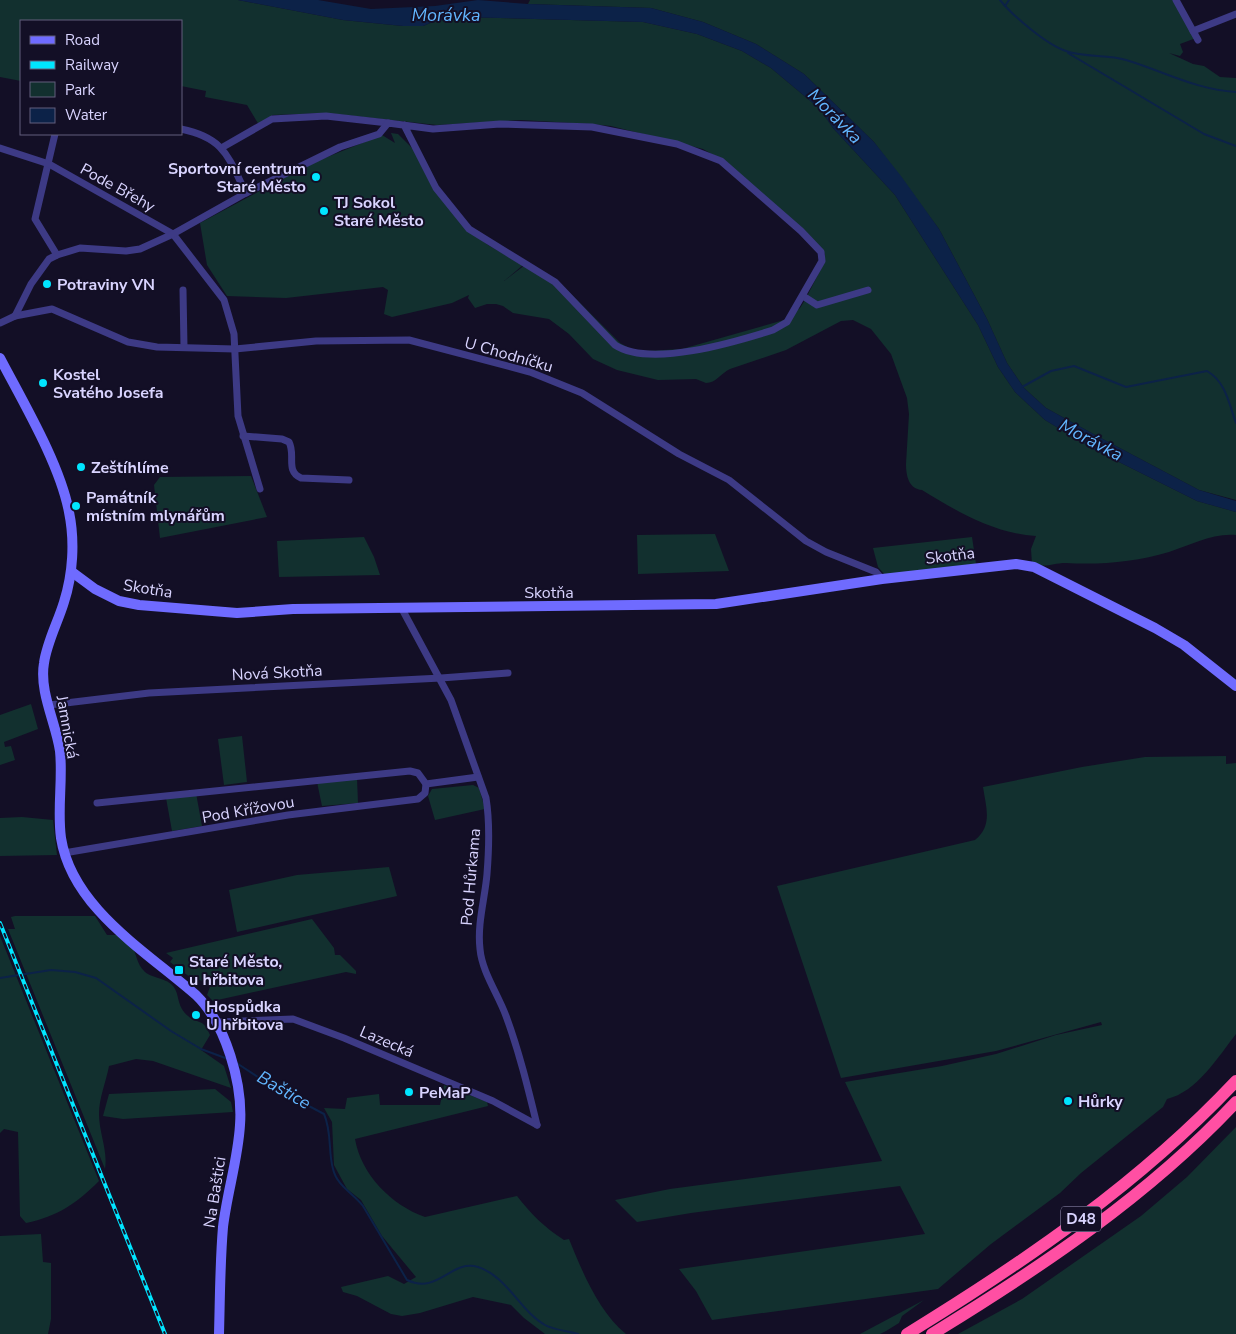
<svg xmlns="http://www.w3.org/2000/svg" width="1236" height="1334" font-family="'Nunito Sans',sans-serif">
<rect width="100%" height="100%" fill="#130f26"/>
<g fill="#12302f">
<path d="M0 0H238L343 20 403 26H423L435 21 460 17 643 22 697 34 742 51 771 68 820 109 833 128 895 195 978 325 998 367 1015 392 1045 420 1095 450 1197 501 1236 512V535C1212 533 1191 545 1169 552 1136 562 1100 565 1066 563 1052 563 1048 568 1032 564L1031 549 1036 536C993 533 958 512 922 490 909 489 906 476 906 464L909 414 907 398 891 354 871 329 853 320 841 321 786 350 730 369C721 373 716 383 706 383L696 379 658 380 617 370 593 359 569 334 549 319 513 313 503 306 496 304H487L475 308 468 298 469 295 452 303 392 317 384 314 388 290 383 287 286 298 227 296 207 265 200 223 310 164 382 135 395 143 391 133 398 134 415 151 465 227 488 245 523 265 504 281 525 265 565 288 620 343 633 350 645 351 682 349 784 320 800 308 805 300 824 263 825 254 715 156 703 149 611 126 590 124 521 120 437 125 327 113 272 115V118L259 125 247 105 205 97 206 91 181 86V21H21V81L0 77Z"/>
<polygon points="530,0 1175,0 1196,38 1180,44 1183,52 1180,56 1169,53 1193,64 1204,66 1220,77 1236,78 1236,500 1199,490 1097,436 1046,408 1024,388 1007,363 987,319 939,229 874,142 804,74 756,44 703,22 651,8 528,4"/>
<polygon points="251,476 267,517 160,538 154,485 160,477"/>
<polygon points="715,534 729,571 638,574 637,535"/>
<polygon points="364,537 374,557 380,575 279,577 277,541"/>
<polygon points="972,537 976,564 885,575 878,567 873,548"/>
<polygon points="31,704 38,729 4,742 5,747 11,746 15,760 0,765 0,715"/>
<polygon points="242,736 247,782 224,785 218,739"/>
<path d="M1226 756V764L1236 763V1034C1218 1057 1197 1092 1167 1099L1163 1107 1081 1173 1060 1193 991 1244 938 1289 712 1320 696 1291 679 1269 925 1234 900 1186 691 1213 637 1222 615 1200 670 1189 882 1161 845 1082 942 1066 996 1054 1056 1035 1102 1025 1101 1022 996 1051 841 1078 777 886 975 840C993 826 986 807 983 787L1082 767 1145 757Z"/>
<polygon points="357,778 358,803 322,806 317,782"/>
<polygon points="473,785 479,788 485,809 435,820 428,796 432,789"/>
<polygon points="196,793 202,826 172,831 166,798"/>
<polygon points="22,817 53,820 57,855 0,856 0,818"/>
<polygon points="389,867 397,896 237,932 229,890 297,875"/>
<path d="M15 916H95L107 935H119C122 938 128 941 131 945 137 953 136 964 145 972 153 979 170 978 175 989 180 999 177 1006 188 1016 198 1025 203 1017 210 1035L201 1050 224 1066 231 1088 153 1061 136 1059 109 1066C106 1082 99 1098 99 1114 99 1133 108 1150 105 1169L8 929H15L11 917Z"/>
<polygon points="312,919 334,948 335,955 340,955 356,971 356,974 346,972 213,1001 207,995 210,987 200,980 195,981 170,962 173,958 166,953"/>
<path d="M0 936 99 1181C76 1204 58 1216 26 1223L20 1216 18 1132 4 1129 0 1133Z"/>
<path d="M444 1085 487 1102 488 1106 355 1139C361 1174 391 1205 425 1217L517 1196C530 1213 545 1228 564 1240L569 1239C582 1271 598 1311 626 1334H545L524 1318 511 1305 473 1297 420 1313 402 1316 391 1314 357 1296 343 1292 341 1287 388 1276 404 1284 416 1277 382 1236 361 1200 347 1189 341 1178 334 1165 332 1122 324 1108 345 1109 347 1098 379 1094 380 1105H440Z"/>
<polygon points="215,1089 231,1102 233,1112 123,1119 103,1116 109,1094"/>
<polygon points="1236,1127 1236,1334 958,1334 1022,1299 1141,1216 1187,1177"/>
<polygon points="41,1234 43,1262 51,1263 51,1319 48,1334 0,1334 0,1236"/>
<polygon points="924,1300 902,1316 899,1323 886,1331 880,1334 860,1334"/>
</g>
<polygon fill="#0c2248" points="238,0 318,0 371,9 435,6 478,0 528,4 651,8 703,22 756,44 804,74 874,142 901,176 939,229 987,319 1007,363 1024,388 1046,408 1097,436 1199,490 1236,501 1236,512 1197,501 1095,450 1045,420 1015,392 998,367 978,325 895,195 833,128 820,109 771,68 742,51 697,34 643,22 460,17 435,21 423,26 403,26 343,20"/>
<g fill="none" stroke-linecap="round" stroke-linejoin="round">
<g stroke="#0c2248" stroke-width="2">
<path d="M1000 0C1013 16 1047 45 1066 51 1085 58 1107 54 1126 60 1163 71 1197 90 1236 92"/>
<polyline points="1005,6 1009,0"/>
<polyline points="1068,53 1204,134 1236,146"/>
<path d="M1022 387 1051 371 1074 366 1126 387 1207 371C1226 382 1229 404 1236 423"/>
<polyline points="0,978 51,970 75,972 96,978 171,1031 201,1049 228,1059"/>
<path d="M235 1062 273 1087 324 1114C332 1132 328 1151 333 1169 337 1186 353 1193 363 1206L407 1280C438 1295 451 1259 478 1267 507 1276 520 1311 545 1325 554 1330 568 1331 578 1334"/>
</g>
<g stroke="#3d3a85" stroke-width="7">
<polyline points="1176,0 1198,40"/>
<polyline points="1193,31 1236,14"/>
<path d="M181 129C225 138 228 157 246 193"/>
<polyline points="55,134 35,219 57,255"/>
<polyline points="223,147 272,119 326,116 388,123"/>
<polyline points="0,148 49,164 173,234 224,300 234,334 238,416 260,489"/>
<polyline points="183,290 184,347"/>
<polyline points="803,296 817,305 868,290"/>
<polyline points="15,316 52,309 128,342 157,347 235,349 316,341 409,340 530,372 582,393 679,454 729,480 806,541 826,552 876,572 882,579"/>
<path d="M0 323 15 316 31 284 49 259 57 255 80 248 126 251 140 249 173 234 246 193 340 147 379 134 388 123 433 129 500 124 592 127 677 144 721 161 801 231 821 252 822 261 787 322 773 330C735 342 650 368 615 345L555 282 469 229 436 188 404 125"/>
<path d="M243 436 282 439 289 442C296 455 285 471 301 478L349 480"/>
<path d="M402 609 451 700 486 798C490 822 489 849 487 874 485 898 477 924 480 949 482 972 498 994 506 1016 519 1051 528 1088 537 1125"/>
<polyline points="49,705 149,693 441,678 508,673"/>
<polyline points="97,803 410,771 418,773 426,784 478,777"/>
<polyline points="64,853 288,815 418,799 425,793 426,784"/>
<polyline points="217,1022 293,1019 344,1038 493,1101 537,1125"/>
</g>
<g stroke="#6f6bff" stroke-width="10">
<path d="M0 358C23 402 60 464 69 512 75 541 73 574 64 602 58 622 47 642 44 663 39 692 56 723 60 751 63 780 57 809 61 838 72 908 146 951 196 995 226 1024 243 1084 240 1125 238 1159 227 1193 223 1227 220 1262 220 1298 219 1334"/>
<polyline points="72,572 95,589 119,601 139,605 237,613 293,609 716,604 882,579 1016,564 1034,567 1155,628 1184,645 1236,686"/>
</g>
<g stroke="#ff4fa3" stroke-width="12">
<path d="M907 1334C1026 1261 1140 1183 1236 1081"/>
<path d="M932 1334C1040 1268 1149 1195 1236 1102"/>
</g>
<defs>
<polyline id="rail" points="0,923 165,1334"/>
</defs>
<use href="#rail" stroke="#00e5ff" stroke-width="4"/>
<use href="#rail" stroke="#130f26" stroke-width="2" stroke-dasharray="5.5" stroke-linecap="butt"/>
</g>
<g fill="#00e5ff" stroke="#130f26" stroke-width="2">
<circle cx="316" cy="177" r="5"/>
<circle cx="324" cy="211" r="5"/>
<circle cx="47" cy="284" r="5"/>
<circle cx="43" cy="383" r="5"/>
<circle cx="81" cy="467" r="5"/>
<circle cx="76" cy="506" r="5"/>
<rect x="174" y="965" width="10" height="10" rx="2.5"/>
<circle cx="196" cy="1015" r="5"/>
<circle cx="409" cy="1092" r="5"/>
<circle cx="1068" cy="1101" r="5"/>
</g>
<g text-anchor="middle" stroke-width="4" stroke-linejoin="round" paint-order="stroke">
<rect fill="#130f26" stroke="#9e99be" stroke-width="1" x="1061" y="1206.5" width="40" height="25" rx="4"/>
<g font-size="15" font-weight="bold" fill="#d9d4ff">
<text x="1081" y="1224">D48</text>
</g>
<g font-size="16" font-weight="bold" fill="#d9d4ff" stroke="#130f26" text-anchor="start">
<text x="306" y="174" text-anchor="end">Sportovní centrum<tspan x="306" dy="18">Staré Město</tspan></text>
<text x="334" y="208">TJ Sokol<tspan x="334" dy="18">Staré Město</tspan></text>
<text x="57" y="290">Potraviny VN</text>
<text x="53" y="380">Kostel<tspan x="53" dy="18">Svatého Josefa</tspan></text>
<text x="91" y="473">Zeštíhlíme</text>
<text x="86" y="503">Památník<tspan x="86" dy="18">místním mlynářům</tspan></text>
<text x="189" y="967">Staré Město,<tspan x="189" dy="18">u hřbitova</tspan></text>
<text x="206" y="1012">Hospůdka<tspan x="206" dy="18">U hřbitova</tspan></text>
<text x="419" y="1098">PeMaP</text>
<text x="1078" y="1107">Hůrky</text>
</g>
<g font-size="16" fill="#d9d4ff" stroke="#130f26">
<text transform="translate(118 187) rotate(29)" y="6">Pode Břehy</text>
<text transform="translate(509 354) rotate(16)" y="6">U Chodníčku</text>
<text transform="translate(950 555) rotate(-7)" y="6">Skotňa</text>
<text transform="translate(148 588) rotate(9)" y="6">Skotňa</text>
<text x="549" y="598">Skotňa</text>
<text transform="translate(277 672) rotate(-3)" y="6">Nová Skotňa</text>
<text transform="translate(68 727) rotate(80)" y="6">Jamnická</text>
<text transform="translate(248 809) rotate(-10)" y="6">Pod Křížovou</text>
<text transform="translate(470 877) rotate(-85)" y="6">Pod Hůrkama</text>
<text transform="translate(387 1041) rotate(23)" y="6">Lazecká</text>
<text transform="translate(214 1192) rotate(-81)" y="6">Na Baštici</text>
</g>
<g font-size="18" font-style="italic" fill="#62b6ff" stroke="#130f26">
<text x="446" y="21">Morávka</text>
<text transform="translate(835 116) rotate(46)" y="6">Morávka</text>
<text transform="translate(1091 440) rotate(28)" y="6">Morávka</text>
<text transform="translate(284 1090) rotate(30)" y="6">Baštice</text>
</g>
</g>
<rect x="20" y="20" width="162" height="115" fill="#130f26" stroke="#625e7d"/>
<rect x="30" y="36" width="25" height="8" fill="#6f6bff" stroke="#625e7d"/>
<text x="65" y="45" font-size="15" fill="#d9d4ff">Road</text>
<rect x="30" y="61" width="25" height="8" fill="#00e5ff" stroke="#625e7d"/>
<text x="65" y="70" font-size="15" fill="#d9d4ff">Railway</text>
<rect x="30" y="82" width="25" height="15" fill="#12302f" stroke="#625e7d"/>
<text x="65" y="95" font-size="15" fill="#d9d4ff">Park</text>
<rect x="30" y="108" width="25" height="15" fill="#0c2248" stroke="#625e7d"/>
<text x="65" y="120" font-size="15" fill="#d9d4ff">Water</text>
</svg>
